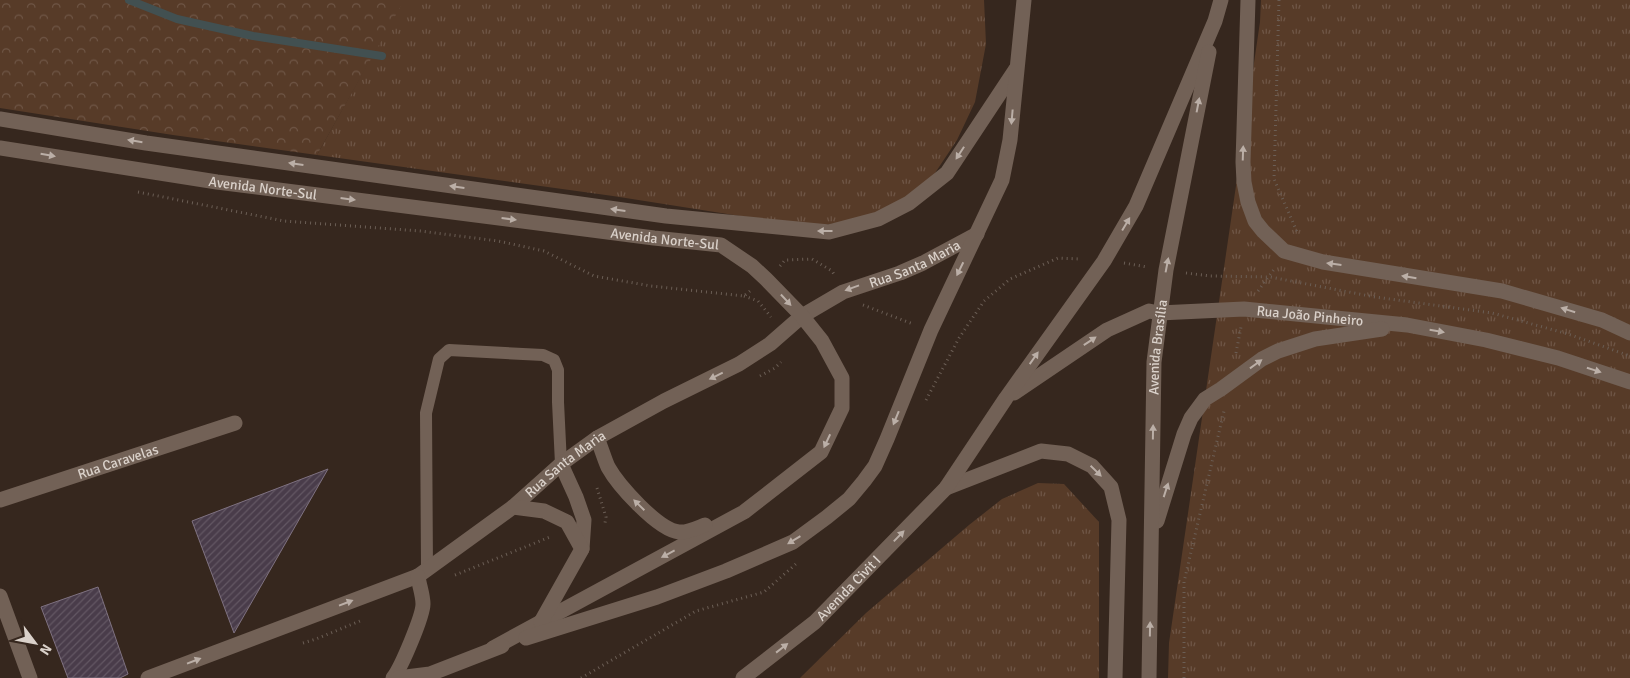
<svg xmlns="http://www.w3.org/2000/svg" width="1630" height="678" font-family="Signika,sans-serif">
<defs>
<pattern id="grass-tufts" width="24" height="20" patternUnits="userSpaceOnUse" patternTransform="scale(1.25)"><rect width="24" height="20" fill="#573b28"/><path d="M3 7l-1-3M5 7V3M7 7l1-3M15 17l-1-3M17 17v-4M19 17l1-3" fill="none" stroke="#6f5646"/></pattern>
<pattern id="forest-crowns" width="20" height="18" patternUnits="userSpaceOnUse" patternTransform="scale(1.25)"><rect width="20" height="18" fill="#573b28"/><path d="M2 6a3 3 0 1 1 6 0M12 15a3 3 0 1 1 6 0" fill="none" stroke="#6f5646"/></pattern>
<pattern id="building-hatch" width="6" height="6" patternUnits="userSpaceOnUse" patternTransform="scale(1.25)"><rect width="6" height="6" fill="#493c4a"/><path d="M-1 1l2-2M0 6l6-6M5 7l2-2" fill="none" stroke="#635763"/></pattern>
</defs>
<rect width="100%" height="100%" fill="#36271e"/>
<g fill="url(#grass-tufts)">
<polygon points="402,0 984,0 986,44 975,102 957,140 931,179 893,206 863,219 811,227 613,196 317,155 401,4"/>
<polygon points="1261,0 1630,0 1630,678 1168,678 1169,643 1260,22"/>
<polygon points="1038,483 1064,484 1099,522 1099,678 800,678 866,613 969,525 1002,499"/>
</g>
<polygon fill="url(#forest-crowns)" points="0,0 402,0 402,4 317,155 173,135 0,108"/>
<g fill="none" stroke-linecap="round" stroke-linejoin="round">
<polyline stroke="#425051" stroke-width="8" points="129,0 177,19 253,36 382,56"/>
</g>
<g fill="url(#building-hatch)" stroke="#7f7281">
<polygon points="328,469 234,633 192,521"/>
<polygon points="98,587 128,674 120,678 68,678 41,607"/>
</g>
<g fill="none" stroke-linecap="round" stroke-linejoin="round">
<g stroke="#6b5e55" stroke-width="3" stroke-dasharray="1 4" stroke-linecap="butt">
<polyline points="1279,0 1274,179 1298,234"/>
<polyline points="138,192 284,221 420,231 498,241 544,251 594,276 651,286 744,296 750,291"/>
<polyline points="1124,263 1147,267"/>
<polyline points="780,266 785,260 812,259 832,271 835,276"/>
<polyline points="1186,273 1210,276 1270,277 1375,297 1492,313 1568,334 1630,356"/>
<polyline points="1258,291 1275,268"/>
<polyline points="744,296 758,301 771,317"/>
<polyline points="863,305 913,324"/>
<polyline points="1236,353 1241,327"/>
<polyline points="760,376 775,368 781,362"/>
<polyline points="926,400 959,338 984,301 1010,279 1058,258 1080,259"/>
<polyline points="597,488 606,517 605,523"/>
<polyline points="455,575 550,537 552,538"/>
<polyline points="303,643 316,639 360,621"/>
<polyline points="581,678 696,611 764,592 797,563"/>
<polyline points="1184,678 1184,582 1224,411"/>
</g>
<polyline stroke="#726156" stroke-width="12" points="427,568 426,413 439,359 449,350 543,355 554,360 558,370 558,402 561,464"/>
<g stroke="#726156" stroke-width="15">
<path id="s1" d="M0 500 235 423"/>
<polyline points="0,596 30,678"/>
<path id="s2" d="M148 678 418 576 513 507 561 464 597 438 664 401 739 364 770 344 802 316 843 292 900 273 923 263 977 234"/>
</g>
<g stroke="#726156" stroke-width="15">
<polyline points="1248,0 1243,162 1244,182 1248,202 1255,221 1263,231 1284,251 1323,262 1502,291 1602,320 1630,333"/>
<polyline points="0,119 146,143 666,216 829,232 878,219 909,203 947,173 1016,69"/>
<path id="s3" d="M0 148 217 182 654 238 721 245 752 266 766 279 802 316 822 341 842 378V408L821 452 744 512 493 648"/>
<path id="s4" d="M1014 393 1107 330 1149 311 1159 313 1244 309 1407 325 1486 340 1558 358 1630 382"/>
<path d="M597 438C601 447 604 458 608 467 618 485 658 530 679 532 687 533 697 528 705 525"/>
<polyline points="561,464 576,497 584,520 582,549"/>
<polyline points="946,488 1041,451 1068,454 1092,466 1111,487 1119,520 1115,678"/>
<polyline points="513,507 544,511 567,522 582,549 541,622"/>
<polyline points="1157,521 1184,434 1191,418 1205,399 1221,389 1262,359 1278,351 1315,339 1382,329"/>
<polyline points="526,638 657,597 726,571 793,542 827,517 849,499 864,481 875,466 887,439 931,330 1002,180 1010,140 1024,0"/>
<path d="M393 678C401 668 423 616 423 604 423 595 419 585 418 576"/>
<polyline points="398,678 430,674 502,646"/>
<path id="s5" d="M743 678 815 622 946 488 1006 398 1104 261 1136 206 1215 21 1221 0"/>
<path id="s6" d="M1149 678 1154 362 1166 270 1209 52"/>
</g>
</g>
<defs><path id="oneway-solid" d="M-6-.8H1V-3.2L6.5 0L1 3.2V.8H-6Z" transform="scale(1.25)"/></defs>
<g fill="#bbafa7">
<use href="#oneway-solid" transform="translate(1198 105) rotate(-79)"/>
<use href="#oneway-solid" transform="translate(1012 117) rotate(95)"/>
<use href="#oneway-solid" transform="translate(135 141) rotate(-171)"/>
<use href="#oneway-solid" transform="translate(960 153) rotate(123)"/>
<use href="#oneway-solid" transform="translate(1243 153) rotate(-88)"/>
<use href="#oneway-solid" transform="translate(48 155) rotate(10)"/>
<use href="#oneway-solid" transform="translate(296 164) rotate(-172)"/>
<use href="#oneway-solid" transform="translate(457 187) rotate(-172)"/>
<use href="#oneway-solid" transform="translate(348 199) rotate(7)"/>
<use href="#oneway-solid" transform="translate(618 210) rotate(-172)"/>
<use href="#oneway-solid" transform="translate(509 219) rotate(7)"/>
<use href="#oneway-solid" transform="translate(1126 224) rotate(-59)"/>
<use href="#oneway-solid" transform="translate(825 231) rotate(-180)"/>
<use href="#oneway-solid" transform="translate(1334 264) rotate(-173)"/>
<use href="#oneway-solid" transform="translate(1167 265) rotate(-79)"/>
<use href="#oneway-solid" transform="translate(960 269) rotate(116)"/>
<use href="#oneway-solid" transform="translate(1409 277) rotate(-171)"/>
<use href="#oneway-solid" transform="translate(852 288) rotate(160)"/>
<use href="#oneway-solid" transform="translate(786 300) rotate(47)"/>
<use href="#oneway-solid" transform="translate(1568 310) rotate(-163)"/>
<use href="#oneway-solid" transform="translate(1437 331) rotate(10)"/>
<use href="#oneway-solid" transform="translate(1090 341) rotate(-34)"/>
<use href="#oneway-solid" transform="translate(1034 358) rotate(-55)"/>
<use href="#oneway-solid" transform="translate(1256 364) rotate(-36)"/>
<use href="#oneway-solid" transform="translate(1594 370) rotate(18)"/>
<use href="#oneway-solid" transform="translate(716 376) rotate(154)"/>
<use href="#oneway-solid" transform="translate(896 418) rotate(112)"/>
<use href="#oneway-solid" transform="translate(1153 432) rotate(-89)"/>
<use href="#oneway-solid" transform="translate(827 441) rotate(115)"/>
<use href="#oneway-solid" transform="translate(1096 471) rotate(44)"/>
<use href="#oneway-solid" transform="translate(1166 490) rotate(-72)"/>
<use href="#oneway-solid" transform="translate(639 505) rotate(-136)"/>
<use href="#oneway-solid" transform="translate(899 536) rotate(-46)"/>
<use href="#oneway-solid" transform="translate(794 540) rotate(149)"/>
<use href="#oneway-solid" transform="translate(668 554) rotate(152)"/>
<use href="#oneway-solid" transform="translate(346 603) rotate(-21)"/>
<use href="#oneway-solid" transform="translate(1150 629) rotate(-89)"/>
<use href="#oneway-solid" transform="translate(782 648) rotate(-38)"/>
<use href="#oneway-solid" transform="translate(194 661) rotate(-21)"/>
</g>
<g text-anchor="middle" stroke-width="4.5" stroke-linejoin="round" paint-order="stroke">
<g font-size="14" fill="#dad1ca" stroke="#36271e">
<text dy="5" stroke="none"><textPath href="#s3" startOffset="266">Avenida Norte-Sul</textPath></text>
<text dy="5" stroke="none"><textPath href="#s3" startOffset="671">Avenida Norte-Sul</textPath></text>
<text dy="5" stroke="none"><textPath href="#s2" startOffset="879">Rua Santa Maria</textPath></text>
<text dy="5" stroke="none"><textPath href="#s4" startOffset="320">Rua João Pinheiro</textPath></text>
<text dy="5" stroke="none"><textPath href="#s6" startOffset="331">Avenida Brasília</textPath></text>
<text dy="5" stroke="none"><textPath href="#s1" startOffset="124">Rua Caravelas</textPath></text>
<text dy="5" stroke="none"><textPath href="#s2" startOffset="474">Rua Santa Maria</textPath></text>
<text dy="5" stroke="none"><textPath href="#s5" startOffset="139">Avenida Civit I</textPath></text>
</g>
</g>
<g transform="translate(35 643) rotate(122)" stroke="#36271e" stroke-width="4" paint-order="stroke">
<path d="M0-4L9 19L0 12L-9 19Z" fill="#dad1ca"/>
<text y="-8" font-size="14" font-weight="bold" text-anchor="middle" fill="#dad1ca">N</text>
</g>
</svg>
